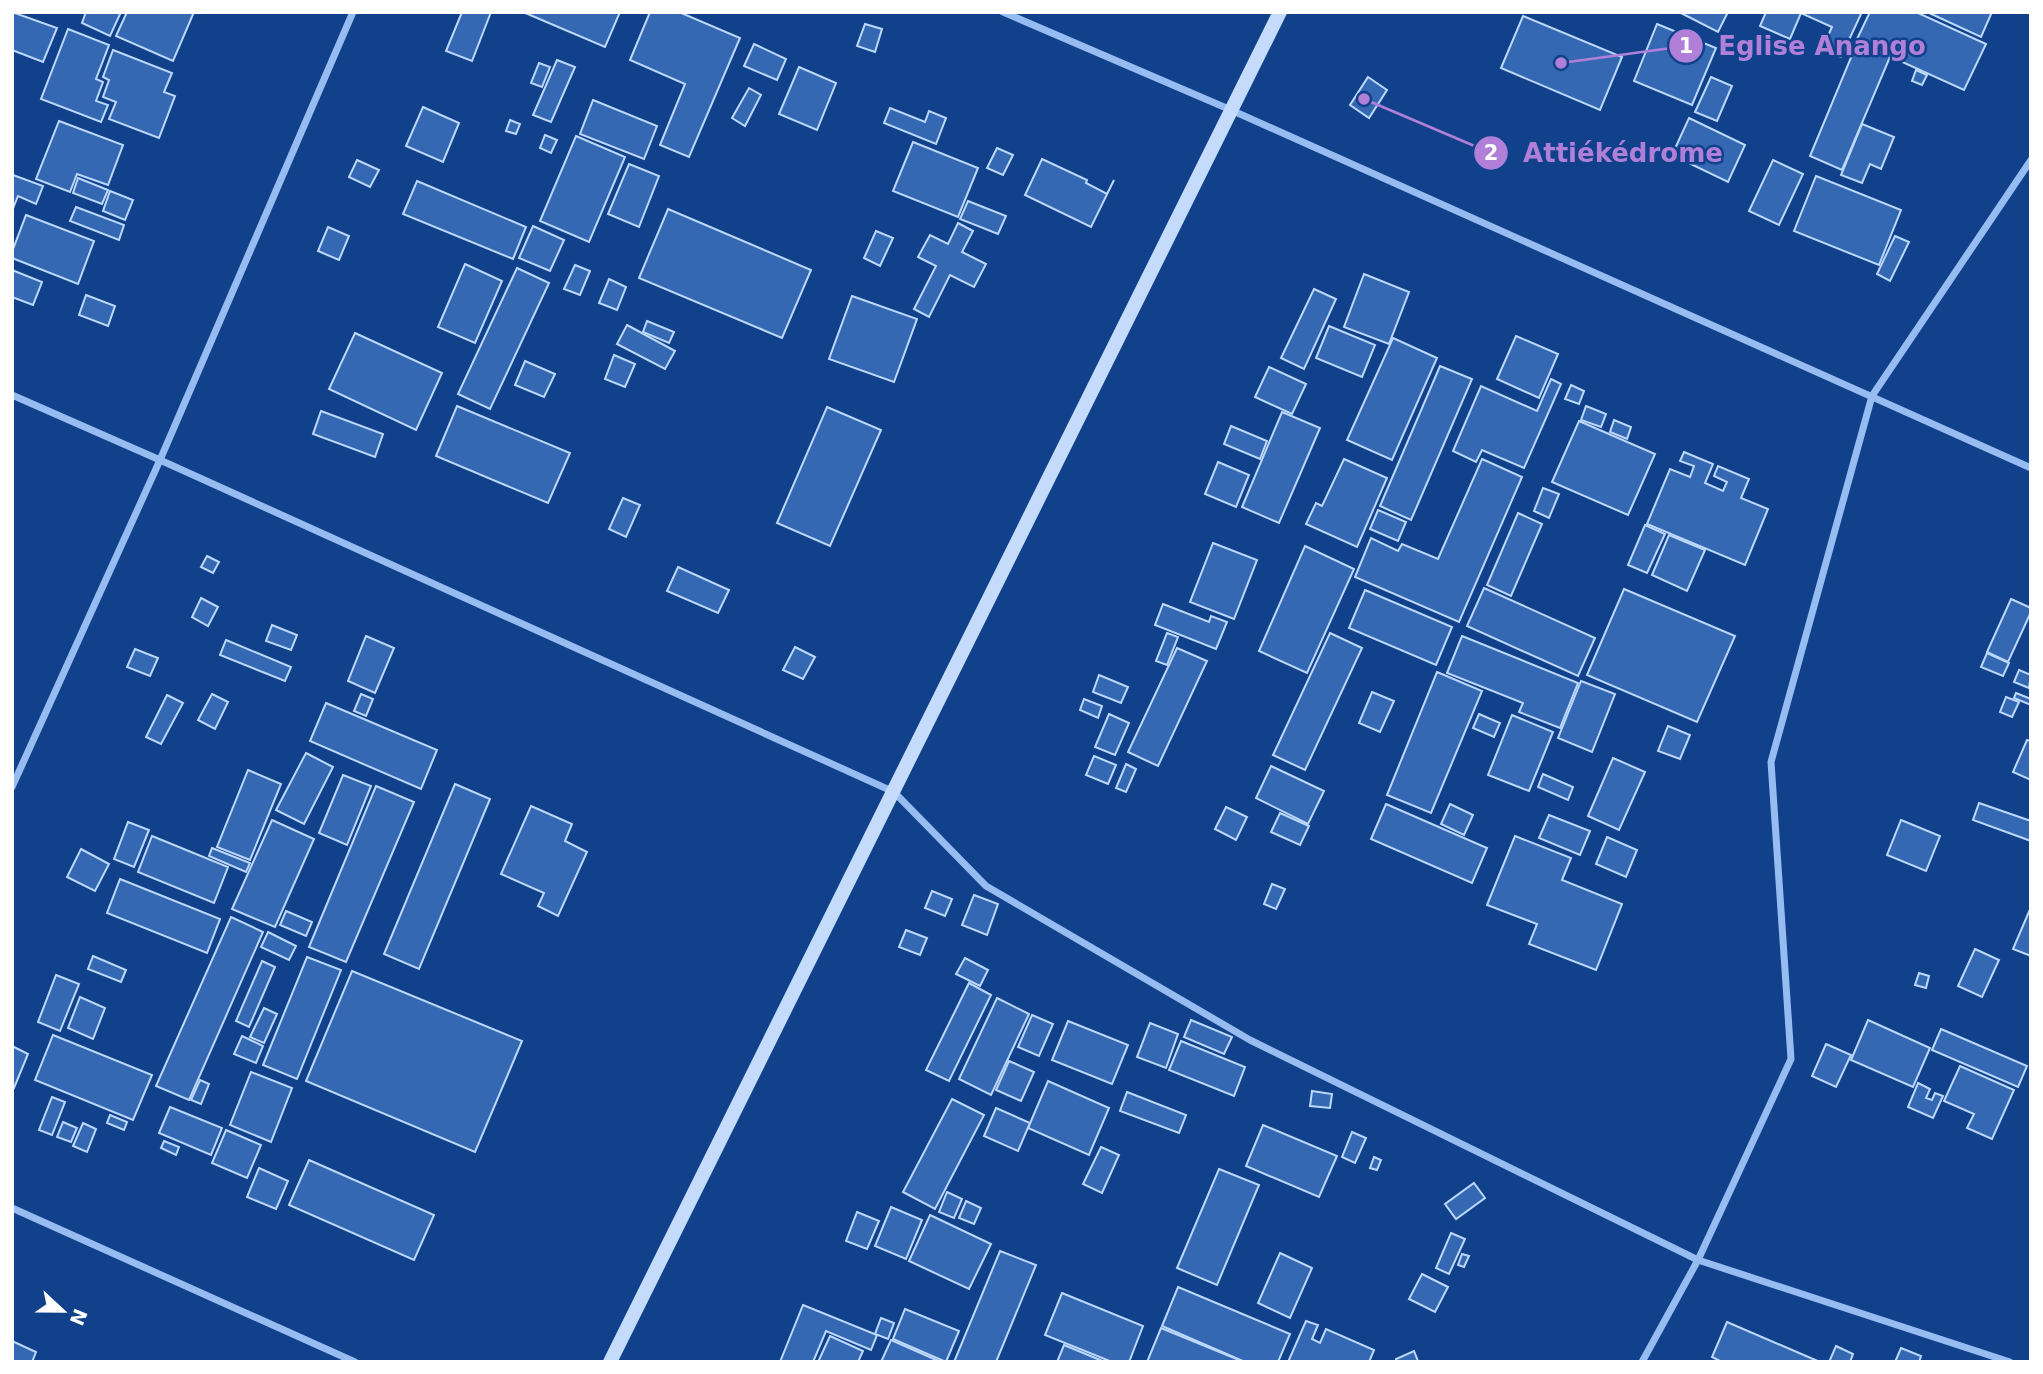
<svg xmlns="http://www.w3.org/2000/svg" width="2043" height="1374" font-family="'DejaVu Sans',sans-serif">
<rect width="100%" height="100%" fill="#11418b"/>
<g fill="#3468b2" stroke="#bdd8fd" stroke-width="2">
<polygon points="12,12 57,28 43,62 12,50"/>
<polygon points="86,12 121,12 110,36 82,23"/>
<polygon points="127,12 194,12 173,61 116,36"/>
<polygon points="462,12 491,12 472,61 446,51"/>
<polygon points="523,12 620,12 605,47"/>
<polygon points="650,12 679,12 740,38 689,157 660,145 685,84 630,60"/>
<polygon points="1679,12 1728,12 1718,32"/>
<polygon points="1766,12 1862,12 1841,57 1822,49 1832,27 1801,13 1790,39 1760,26"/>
<polygon points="1870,12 1916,12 1986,44 1964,90 1856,41"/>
<polygon points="1927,12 1992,12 1981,37"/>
<polygon points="1523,16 1622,57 1600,110 1501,68"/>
<polygon points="865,24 882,29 875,52 857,46"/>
<polygon points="1657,24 1716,48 1692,105 1634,81"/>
<polygon points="68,29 109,45 96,79 103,82 96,101 108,105 101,122 41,99"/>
<polygon points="1857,43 1890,57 1842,170 1810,156"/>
<polygon points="754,44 786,59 777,80 744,66"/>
<polygon points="113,50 172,73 164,92 175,96 159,138 109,119 116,102 103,97 109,80 103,77"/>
<polygon points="557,60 575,67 551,122 533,115"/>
<polygon points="539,63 550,67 542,87 531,83"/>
<polygon points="799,67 836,83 817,130 779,114"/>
<polygon points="1916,70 1927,75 1922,85 1912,81"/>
<polygon points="1368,77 1387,90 1369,118 1350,105"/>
<polygon points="1711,77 1732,86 1717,121 1695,112"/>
<polygon points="749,88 761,95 745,126 732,118"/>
<polygon points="593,100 657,126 644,159 580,134"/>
<polygon points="423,107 459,123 443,162 406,146"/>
<polygon points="890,108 925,122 929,111 946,118 936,144 884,123"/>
<polygon points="1689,118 1745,145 1728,182 1672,155"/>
<polygon points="510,120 520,124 516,134 506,131"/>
<polygon points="59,121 123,145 108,185 77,174 70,192 36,179"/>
<polygon points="1862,124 1894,137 1881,169 1870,164 1862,183 1841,175"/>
<polygon points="545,135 557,140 551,153 540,148"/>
<polygon points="576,136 625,157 589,242 540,221"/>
<polygon points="913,142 978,168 958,217 893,191"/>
<polygon points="997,148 1013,155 1003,175 987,168"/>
<polygon points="1042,159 1087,180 1086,183 1107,194 1114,180 1091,227 1025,195"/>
<polygon points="357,160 379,170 370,187 349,177"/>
<polygon points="1773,160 1803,174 1779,225 1749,211"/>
<polygon points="629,164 659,176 639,227 608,214"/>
<polygon points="13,175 43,186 36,204 18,196 12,211"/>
<polygon points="1816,176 1901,210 1879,265 1794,231"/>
<polygon points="78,178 108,190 102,204 73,193"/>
<polygon points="417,181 526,227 513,259 403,214"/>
<polygon points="110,191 133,200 125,220 103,211"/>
<polygon points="968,201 1006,216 998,234 960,219"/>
<polygon points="76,207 124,225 119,240 70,221"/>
<polygon points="668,209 811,270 782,338 639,278"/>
<polygon points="26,215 94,241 78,284 12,258 12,252"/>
<polygon points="958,223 973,231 962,252 986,264 974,287 950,275 929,317 914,309 936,266 918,257 930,235 948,244"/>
<polygon points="533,226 564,240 550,271 519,258"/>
<polygon points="328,227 349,236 339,260 318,251"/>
<polygon points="876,231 893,238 880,266 864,258"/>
<polygon points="1895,236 1909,242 1890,281 1877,274"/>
<polygon points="465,264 502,281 475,343 438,327"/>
<polygon points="575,265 590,271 580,295 564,289"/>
<polygon points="517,268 549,283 490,409 458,394"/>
<polygon points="12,270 42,282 33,305 12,297"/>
<polygon points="1364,274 1409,292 1389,344 1344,327"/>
<polygon points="609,279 626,287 617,310 599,303"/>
<polygon points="1314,289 1336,299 1304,369 1281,358"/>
<polygon points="86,295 115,306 108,326 79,315"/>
<polygon points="852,296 917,319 894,382 829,359"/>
<polygon points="647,321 674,332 669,343 643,332"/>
<polygon points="627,325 675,351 665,369 617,344"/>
<polygon points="1329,326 1375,345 1362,377 1316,358"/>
<polygon points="355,333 442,373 416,430 329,389"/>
<polygon points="1516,336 1558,354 1539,398 1497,379"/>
<polygon points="1393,338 1437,358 1392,460 1347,440"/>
<polygon points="614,355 635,364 625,387 605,379"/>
<polygon points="525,361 555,374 544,397 515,385"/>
<polygon points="1440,366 1472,379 1411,520 1380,506"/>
<polygon points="1269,367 1306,384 1292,414 1255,397"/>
<polygon points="1551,379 1561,384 1524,468 1482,450 1476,462 1453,451 1481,386 1537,411"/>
<polygon points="1571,385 1584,391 1579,404 1565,399"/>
<polygon points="457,406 570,453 548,503 436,456"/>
<polygon points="1586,406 1606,414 1601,427 1581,420"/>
<polygon points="827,407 881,430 830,546 777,523"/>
<polygon points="321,411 383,434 375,457 313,434"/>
<polygon points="1282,412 1320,428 1279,523 1242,507"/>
<polygon points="1614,420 1631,427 1627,439 1610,432"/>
<polygon points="1579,421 1655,454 1628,515 1552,482"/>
<polygon points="1231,426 1267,441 1260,459 1224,444"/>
<polygon points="1684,452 1713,464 1705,483 1723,491 1727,482 1714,476 1718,466 1749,479 1741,498 1768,509 1745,565 1647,524 1670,469 1690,477 1694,466 1680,461"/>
<polygon points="1344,459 1387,478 1357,547 1306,524 1316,503 1322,506"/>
<polygon points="1482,459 1522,477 1459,622 1355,577 1371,538 1398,551 1402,544 1438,559"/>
<polygon points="1218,462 1249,475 1236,507 1205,494"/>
<polygon points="1543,488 1559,494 1549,518 1534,511"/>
<polygon points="623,498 640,505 626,537 609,529"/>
<polygon points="1378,510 1406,522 1398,541 1370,529"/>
<polygon points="1518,513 1542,524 1511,596 1487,585"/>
<polygon points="1645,525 1665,534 1647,573 1628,565"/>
<polygon points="1669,535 1705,550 1687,591 1652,575"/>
<polygon points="1213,543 1257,560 1234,619 1190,602"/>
<polygon points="1305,546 1354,569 1307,673 1259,651"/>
<polygon points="207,556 219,562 213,573 201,567"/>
<polygon points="678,567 729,590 718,613 667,591"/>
<polygon points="1484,588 1595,638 1578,676 1467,626"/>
<polygon points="1624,589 1735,636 1697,722 1587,675"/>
<polygon points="1365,590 1452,627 1436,665 1349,628"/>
<polygon points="201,598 218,607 208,626 192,617"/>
<polygon points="2011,599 2031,608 2031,612 2008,662 1987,652"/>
<polygon points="1163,604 1209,622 1211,616 1227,622 1216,649 1155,625"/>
<polygon points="272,625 297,635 291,650 266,641"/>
<polygon points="1167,633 1178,637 1167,665 1156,661"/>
<polygon points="1330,633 1362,648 1305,770 1273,755"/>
<polygon points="366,636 394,648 375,693 348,681"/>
<polygon points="1462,636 1578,683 1560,728 1519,712 1523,703 1447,673"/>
<polygon points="226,640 291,667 285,681 220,655"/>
<polygon points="795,647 815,657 803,679 783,670"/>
<polygon points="1177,648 1207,661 1158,766 1128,752"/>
<polygon points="135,649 158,658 150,676 127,667"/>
<polygon points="1987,653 2009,663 2003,676 1981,667"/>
<polygon points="2019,670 2031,675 2029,688 2014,682"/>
<polygon points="1437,672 1482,691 1431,813 1387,795"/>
<polygon points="1099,675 1128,687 1121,703 1093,692"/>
<polygon points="1581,681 1615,694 1592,752 1558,738"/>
<polygon points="1372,692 1394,701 1380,732 1359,723"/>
<polygon points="2016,693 2031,699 2031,705 2014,698"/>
<polygon points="212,694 228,702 215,729 198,720"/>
<polygon points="361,694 373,699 366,716 354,711"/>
<polygon points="167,695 183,703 161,744 146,737"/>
<polygon points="2006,697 2019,702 2012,717 2000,712"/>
<polygon points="1084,699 1102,706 1098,718 1080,710"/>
<polygon points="326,703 437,750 421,789 310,741"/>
<polygon points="1109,714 1129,723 1115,755 1095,747"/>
<polygon points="1479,714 1500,723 1494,737 1473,728"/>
<polygon points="1512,715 1553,732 1529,791 1488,775"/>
<polygon points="1668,726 1690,735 1680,759 1658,751"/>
<polygon points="2027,740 2031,741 2031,780 2013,772"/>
<polygon points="306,753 333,767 304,824 276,810"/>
<polygon points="1094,756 1116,765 1108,784 1086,775"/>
<polygon points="1613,758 1645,772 1619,830 1588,816"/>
<polygon points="1126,764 1136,769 1126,792 1116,788"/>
<polygon points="1271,766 1324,791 1308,824 1256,798"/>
<polygon points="248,770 281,784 250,860 217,847"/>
<polygon points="1543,774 1573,787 1568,800 1538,787"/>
<polygon points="343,775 371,786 347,845 319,833"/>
<polygon points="455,784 490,799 419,969 384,954"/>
<polygon points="376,786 414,802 346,962 309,947"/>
<polygon points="1979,803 2031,821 2031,841 1973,820"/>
<polygon points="1386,804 1487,848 1472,883 1371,839"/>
<polygon points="1450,804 1473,815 1464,835 1441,824"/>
<polygon points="531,806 572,824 565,841 587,852 558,916 538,906 544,893 501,874"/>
<polygon points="1226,807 1247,817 1236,840 1215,829"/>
<polygon points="1280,813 1309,826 1300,845 1271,832"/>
<polygon points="1549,815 1590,831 1580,855 1539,838"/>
<polygon points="272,820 314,839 275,927 232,909"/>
<polygon points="1901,820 1940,836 1926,871 1887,855"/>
<polygon points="128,822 149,830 134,867 114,859"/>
<polygon points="152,836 228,867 214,903 138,872"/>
<polygon points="1515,836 1571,858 1562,880 1622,904 1596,970 1529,944 1537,924 1487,905"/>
<polygon points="1607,837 1637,850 1626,877 1596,864"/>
<polygon points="212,848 250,863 246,872 209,856"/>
<polygon points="81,849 109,864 95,891 67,877"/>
<polygon points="120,879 220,919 207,953 107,913"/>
<polygon points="1272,884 1285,889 1276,909 1264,904"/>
<polygon points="932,891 952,899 945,916 925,908"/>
<polygon points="974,895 998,904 987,935 962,925"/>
<polygon points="2031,907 2031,956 2013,949"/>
<polygon points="286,911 312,922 306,936 280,925"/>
<polygon points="231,917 263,932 189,1100 156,1086"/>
<polygon points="906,930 927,938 920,955 899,947"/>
<polygon points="268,932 296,946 289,960 261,947"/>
<polygon points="1975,949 1999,960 1982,997 1958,986"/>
<polygon points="93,956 126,970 121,982 88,969"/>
<polygon points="307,957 341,970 297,1079 263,1065"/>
<polygon points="965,958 988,970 980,986 956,974"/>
<polygon points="262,961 275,967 249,1027 236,1021"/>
<polygon points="352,971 522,1041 475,1152 306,1081"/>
<polygon points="1919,973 1929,976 1926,988 1915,985"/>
<polygon points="56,975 79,984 60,1031 38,1022"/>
<polygon points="969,983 991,995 949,1081 926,1070"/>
<polygon points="80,997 105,1008 93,1039 68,1028"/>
<polygon points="997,998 1029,1014 991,1095 959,1079"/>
<polygon points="264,1008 277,1014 264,1043 250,1037"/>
<polygon points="1032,1015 1053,1024 1039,1056 1018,1047"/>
<polygon points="1191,1020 1232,1037 1224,1054 1184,1037"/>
<polygon points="1868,1020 1930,1048 1913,1087 1851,1060"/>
<polygon points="1068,1021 1128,1045 1112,1084 1052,1060"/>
<polygon points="1150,1023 1178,1034 1166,1068 1137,1057"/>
<polygon points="1941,1029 2027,1066 2018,1087 1932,1050"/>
<polygon points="53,1035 152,1075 133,1120 35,1080"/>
<polygon points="242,1036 263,1046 256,1063 234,1054"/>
<polygon points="1181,1041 1245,1067 1234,1096 1169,1070"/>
<polygon points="1826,1044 1851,1055 1836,1087 1812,1076"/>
<polygon points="12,1046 28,1054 14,1088 12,1088"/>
<polygon points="1009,1061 1034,1072 1021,1101 996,1090"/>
<polygon points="1960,1066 2014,1090 1992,1139 1967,1128 1974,1114 1944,1101"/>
<polygon points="251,1072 292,1088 271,1142 230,1125"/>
<polygon points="200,1080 209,1084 201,1104 191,1100"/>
<polygon points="1048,1081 1109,1108 1089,1155 1028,1128"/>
<polygon points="1918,1083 1930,1089 1926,1098 1932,1100 1935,1093 1943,1096 1933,1118 1908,1107"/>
<polygon points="1312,1091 1332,1094 1330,1108 1310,1106"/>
<polygon points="1127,1092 1186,1115 1179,1133 1120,1111"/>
<polygon points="52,1097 65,1102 52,1135 39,1130"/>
<polygon points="952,1099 984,1115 935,1209 903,1192"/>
<polygon points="170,1107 222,1128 211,1155 159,1133"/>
<polygon points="996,1108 1030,1123 1018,1151 984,1136"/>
<polygon points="110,1115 127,1122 124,1130 107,1123"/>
<polygon points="63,1122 77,1128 71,1142 57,1137"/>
<polygon points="83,1123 96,1129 87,1152 73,1146"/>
<polygon points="1263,1125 1337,1156 1319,1197 1246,1166"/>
<polygon points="226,1130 261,1145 247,1178 212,1163"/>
<polygon points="1352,1132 1366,1138 1355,1163 1342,1157"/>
<polygon points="164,1141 179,1147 176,1155 161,1148"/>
<polygon points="1101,1147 1119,1155 1102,1193 1083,1184"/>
<polygon points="1374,1157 1381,1160 1377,1170 1370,1168"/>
<polygon points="309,1160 434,1215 414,1260 289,1205"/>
<polygon points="259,1168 288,1181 276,1209 247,1197"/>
<polygon points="1219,1169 1259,1185 1217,1285 1177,1268"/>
<polygon points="1474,1183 1485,1198 1456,1219 1445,1204"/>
<polygon points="947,1192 962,1199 954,1218 939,1212"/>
<polygon points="966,1201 981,1208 974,1224 959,1218"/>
<polygon points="891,1207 922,1220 906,1259 875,1246"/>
<polygon points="857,1212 879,1221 867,1249 846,1241"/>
<polygon points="930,1215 991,1244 969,1289 909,1261"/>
<polygon points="1451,1233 1465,1239 1449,1274 1436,1268"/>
<polygon points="1000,1251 1036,1265 996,1362 954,1362"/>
<polygon points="1280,1253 1312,1268 1290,1318 1258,1303"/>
<polygon points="1462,1254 1469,1256 1464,1267 1458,1265"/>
<polygon points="1422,1274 1448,1287 1435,1312 1409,1299"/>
<polygon points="1178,1287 1290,1334 1278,1362 1245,1362 1162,1326"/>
<polygon points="1062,1293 1143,1326 1129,1362 1112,1362 1045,1335"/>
<polygon points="803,1305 877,1335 871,1350 826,1331 813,1362 780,1362"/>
<polygon points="905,1309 959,1331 946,1362 893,1339"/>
<polygon points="881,1318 894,1323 888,1339 875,1334"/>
<polygon points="1306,1321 1318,1325 1312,1339 1320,1343 1326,1329 1374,1350 1369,1362 1288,1362"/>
<polygon points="1727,1322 1820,1362 1722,1362 1712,1357"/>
<polygon points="1161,1328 1244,1362 1147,1362"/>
<polygon points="830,1336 863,1351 858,1362 818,1362"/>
<polygon points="891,1340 941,1362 881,1362"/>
<polygon points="12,1341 36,1352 32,1362 12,1362"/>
<polygon points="1064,1345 1105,1362 1057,1362"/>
<polygon points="1836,1346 1853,1354 1850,1362 1829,1362"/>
<polygon points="1901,1348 1921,1356 1919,1362 1895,1362"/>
<polygon points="1414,1351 1418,1361 1397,1362 1396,1359"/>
</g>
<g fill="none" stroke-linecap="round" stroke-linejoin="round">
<g stroke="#97bcf2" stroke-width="7">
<polyline points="1003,12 1231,110 2031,468"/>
<polyline points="12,395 160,460 894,792 986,886 1250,1040 1698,1260 2010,1362"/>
<polyline points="12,787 160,460 353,12"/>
<polyline points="12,1208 355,1362"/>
<polyline points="1642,1362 1698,1260 1791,1059 1771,762 1872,396 2031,160"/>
</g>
<polyline stroke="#c5dbfc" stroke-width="14" points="610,1362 1280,12"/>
</g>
<path fill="none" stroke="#b080d9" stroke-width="2.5" d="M1561 63L1686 46M1364 99L1491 153"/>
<g fill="#b080d9" stroke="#11418b" stroke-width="2.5">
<circle cx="1561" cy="63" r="7"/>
<circle cx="1364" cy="99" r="7"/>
<circle cx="1686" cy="46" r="18"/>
<circle cx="1491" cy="153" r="18"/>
</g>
<g font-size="21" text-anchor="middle" font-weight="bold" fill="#fff">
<text x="1686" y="53">1</text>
<text x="1491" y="160">2</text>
</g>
<g font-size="26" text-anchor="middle" font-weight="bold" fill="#b080d9" stroke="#11418b" stroke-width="5" stroke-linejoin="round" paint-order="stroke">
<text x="1822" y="55">Eglise Anango</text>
<text x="1623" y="162">Attiékédrome</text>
</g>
<rect width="2043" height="1374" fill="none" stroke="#ffffff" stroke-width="28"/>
<g transform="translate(63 1311) rotate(112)" stroke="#11418b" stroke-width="5" paint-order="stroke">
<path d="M0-5L12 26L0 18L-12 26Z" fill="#ffffff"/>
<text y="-10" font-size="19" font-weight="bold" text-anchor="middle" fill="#ffffff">N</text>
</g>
</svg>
